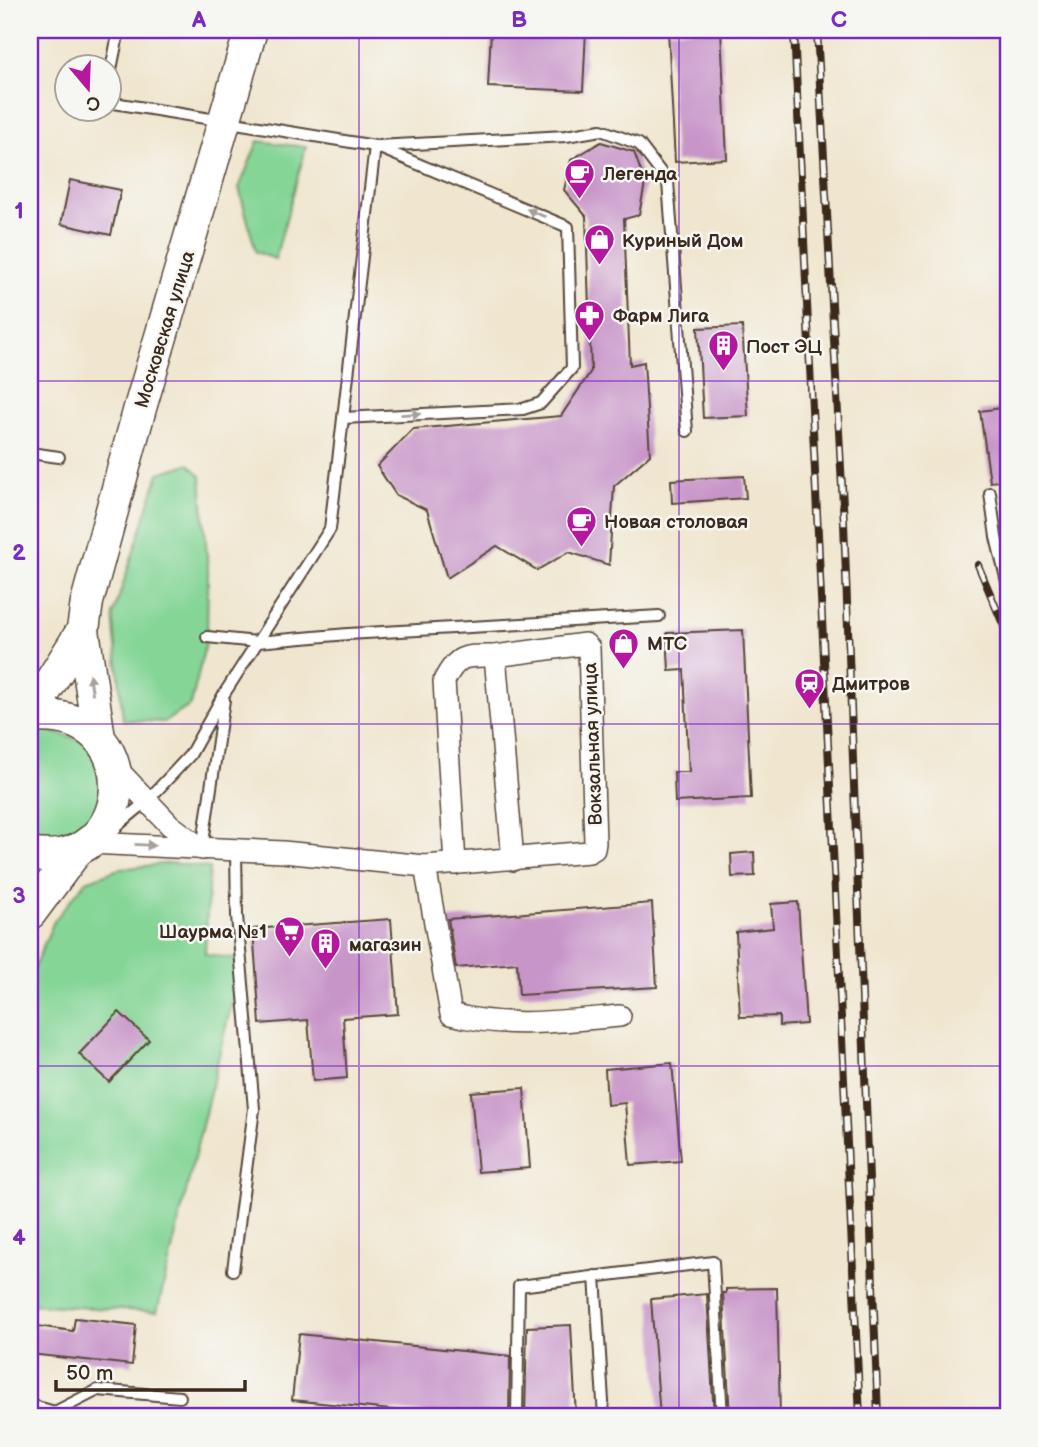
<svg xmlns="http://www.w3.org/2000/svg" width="1038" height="1447" font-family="'Balsamiq Sans',sans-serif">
<rect width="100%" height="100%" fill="#f6f6f2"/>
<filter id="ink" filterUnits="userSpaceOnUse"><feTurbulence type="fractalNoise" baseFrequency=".0143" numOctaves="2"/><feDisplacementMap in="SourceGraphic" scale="14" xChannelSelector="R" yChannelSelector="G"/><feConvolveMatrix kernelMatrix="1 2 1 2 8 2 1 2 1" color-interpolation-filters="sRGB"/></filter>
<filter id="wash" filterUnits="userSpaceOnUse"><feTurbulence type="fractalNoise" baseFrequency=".00686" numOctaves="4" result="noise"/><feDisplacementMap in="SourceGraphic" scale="28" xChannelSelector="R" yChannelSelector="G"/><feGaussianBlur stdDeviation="1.57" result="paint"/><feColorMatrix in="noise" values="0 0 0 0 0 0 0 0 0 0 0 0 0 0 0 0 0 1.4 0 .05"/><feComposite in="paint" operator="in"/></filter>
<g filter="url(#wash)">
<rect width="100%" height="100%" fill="#f0e6cf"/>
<g fill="#84d596" stroke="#60805a" stroke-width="2">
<polygon points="258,141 306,147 275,259 256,252 239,188"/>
<polygon points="189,464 201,476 208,570 207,637 191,705 164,722 123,720 113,615 159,473"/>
<polygon points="30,726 92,743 109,792 82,837 30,846"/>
<polygon points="172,863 209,868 205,954 242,960 157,1312 30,1304 30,977 54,921 86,881 119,869"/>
</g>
<g id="blocks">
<g fill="#c895c9">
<polygon points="491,30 586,30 583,91 488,87"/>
<polygon points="668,30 721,30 727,159 675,162"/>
<polygon points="601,142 634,152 645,183 639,215 624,219 630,365 644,362 650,455 614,486 609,565 569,552 537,570 497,546 447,578 427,510 396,495 377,466 413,429 561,416 591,371 586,216 564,190 571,160"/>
<polygon points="70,180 121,190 111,235 61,224"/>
<polygon points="742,326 748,416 703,418 698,328"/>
<polygon points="1008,407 1008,480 990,482 980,411"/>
<polygon points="744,476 746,498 672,503 671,480"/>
<polygon points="743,630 751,798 675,802 674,772 689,772 684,670 669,671 667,633"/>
<polygon points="754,852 755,876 732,877 731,854"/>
<polygon points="798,902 806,1024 779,1026 779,1016 740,1017 736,932 773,928 771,904"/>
<polygon points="652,903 657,987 519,995 517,963 456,968 448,919"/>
<polygon points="391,919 398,1014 343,1018 347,1078 313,1081 308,1020 260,1024 253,929"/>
<polygon points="119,1012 149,1040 109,1082 79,1054"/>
<polygon points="672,1063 681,1161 630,1165 625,1103 607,1105 605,1069"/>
<polygon points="524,1088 530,1168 478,1172 471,1092"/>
<polygon points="777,1288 780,1417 730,1417 723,1293 726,1293 726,1289"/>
<polygon points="707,1294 714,1417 660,1417 651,1299"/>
<polygon points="75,1318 136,1325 132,1365 30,1354 30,1325 73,1331"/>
<polygon points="571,1325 576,1417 525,1417 527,1327"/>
<polygon points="299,1334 510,1356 509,1417 461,1417 292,1400"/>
</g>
</g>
</g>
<g filter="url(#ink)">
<use href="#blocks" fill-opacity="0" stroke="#564639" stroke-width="2"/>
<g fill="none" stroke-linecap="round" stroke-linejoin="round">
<defs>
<g id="service">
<polyline points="108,84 119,30"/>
<polyline points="108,102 375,146 568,227 572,368 541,403 523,409 343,418"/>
<polyline points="377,146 566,136 601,130 639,144 668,182 687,431"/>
<polyline points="30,453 59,457"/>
<polyline points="990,493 996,537 1008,586"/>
<polyline points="207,637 257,642 348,634 659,616"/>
<polyline points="112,830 147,801 190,755 224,694 330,529 375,146"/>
<polyline points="202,849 224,700"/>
<polyline points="233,1270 254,1109 237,916 236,850"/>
<polyline points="595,1276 604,1417"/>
<polyline points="30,1405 55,1412 98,1390 180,1397"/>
<polyline points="517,1417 519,1286 713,1262 722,1417"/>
</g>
<g id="minor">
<polyline points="115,767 170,825 202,849"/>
<polyline points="89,843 283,852 425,866 589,852 594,849 595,843 589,648 585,644 495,656 513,860"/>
<path d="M455 864 444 681C458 653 466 656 495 656"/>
<path d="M425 866 451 1014C506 1029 563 1021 620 1016"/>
</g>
<g id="secondary">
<polyline points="30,715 83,630"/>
<path d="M30 717C151 704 138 875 30 854"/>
<polyline points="99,738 83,630 87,602 140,408 251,30"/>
<polyline points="30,913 77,850"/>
</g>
</defs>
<use href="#service" stroke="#564639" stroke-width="14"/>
<use href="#minor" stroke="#564639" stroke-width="24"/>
<use href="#secondary" stroke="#564639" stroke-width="35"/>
<use href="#service" stroke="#fff" stroke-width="10"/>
<use href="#minor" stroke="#fff" stroke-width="21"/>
<use href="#secondary" stroke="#fff" stroke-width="32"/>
<defs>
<g id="rail">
<polyline points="794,30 860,1417"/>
<polyline points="817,30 844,523 878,1417"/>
<polyline points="978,565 1008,636"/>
</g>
</defs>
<use href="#rail" stroke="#3b2a1e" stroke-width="8"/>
<use href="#rail" stroke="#f6f6f2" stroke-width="5" stroke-dasharray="16" stroke-linecap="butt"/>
</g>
<defs><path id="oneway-solid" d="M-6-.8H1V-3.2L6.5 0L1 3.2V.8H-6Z" transform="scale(1.75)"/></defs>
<g fill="#a79f9a">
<use href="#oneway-solid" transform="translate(536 213) rotate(-157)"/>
<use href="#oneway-solid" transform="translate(411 414) rotate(-3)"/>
<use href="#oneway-solid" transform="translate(91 684) rotate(-99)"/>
<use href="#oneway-solid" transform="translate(145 845) rotate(3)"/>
</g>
</g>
<path fill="none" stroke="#7b2cbf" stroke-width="2" stroke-opacity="0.55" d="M359 30V1417M679 30V1417M30 381H1008M30 724H1008M30 1066H1008"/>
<defs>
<symbol id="cafe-pin" viewBox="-11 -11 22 30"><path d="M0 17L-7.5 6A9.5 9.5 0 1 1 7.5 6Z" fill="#b5179e" stroke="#f6f6f2"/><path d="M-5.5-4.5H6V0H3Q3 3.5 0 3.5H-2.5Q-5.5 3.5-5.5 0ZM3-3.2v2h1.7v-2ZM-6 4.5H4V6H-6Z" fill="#fff"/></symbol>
<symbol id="shop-pin" viewBox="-11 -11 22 30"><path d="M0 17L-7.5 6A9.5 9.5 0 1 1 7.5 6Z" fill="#b5179e" stroke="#f6f6f2"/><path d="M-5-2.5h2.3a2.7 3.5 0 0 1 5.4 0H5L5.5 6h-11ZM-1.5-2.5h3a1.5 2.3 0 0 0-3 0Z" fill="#fff"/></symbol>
<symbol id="pharmacy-pin" viewBox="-11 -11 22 30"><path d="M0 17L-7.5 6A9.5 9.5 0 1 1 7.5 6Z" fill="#b5179e" stroke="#f6f6f2"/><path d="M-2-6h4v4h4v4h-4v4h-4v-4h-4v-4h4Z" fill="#fff"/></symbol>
<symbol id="building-pin" viewBox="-11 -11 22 30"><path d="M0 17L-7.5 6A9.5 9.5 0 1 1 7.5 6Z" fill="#b5179e" stroke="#f6f6f2"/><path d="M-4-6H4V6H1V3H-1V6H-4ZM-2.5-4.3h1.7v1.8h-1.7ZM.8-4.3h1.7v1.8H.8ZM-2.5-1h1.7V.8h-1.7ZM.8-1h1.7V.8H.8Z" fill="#fff"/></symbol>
<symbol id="station-pin" viewBox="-11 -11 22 30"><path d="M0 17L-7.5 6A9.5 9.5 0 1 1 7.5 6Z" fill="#b5179e" stroke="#f6f6f2"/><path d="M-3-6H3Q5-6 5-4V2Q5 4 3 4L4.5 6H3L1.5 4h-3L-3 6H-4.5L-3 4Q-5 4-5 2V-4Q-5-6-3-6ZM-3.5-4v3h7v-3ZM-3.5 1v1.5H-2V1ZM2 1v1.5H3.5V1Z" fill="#fff"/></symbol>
<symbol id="supermarket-pin" viewBox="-11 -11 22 30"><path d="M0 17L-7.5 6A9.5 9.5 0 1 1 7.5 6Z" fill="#b5179e" stroke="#f6f6f2"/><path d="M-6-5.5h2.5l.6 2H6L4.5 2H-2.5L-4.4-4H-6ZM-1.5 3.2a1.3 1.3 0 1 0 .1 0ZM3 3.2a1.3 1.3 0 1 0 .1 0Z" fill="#fff"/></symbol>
</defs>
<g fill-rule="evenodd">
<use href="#cafe-pin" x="562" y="156" width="35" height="47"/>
<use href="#shop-pin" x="582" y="222" width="35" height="47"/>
<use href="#pharmacy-pin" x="572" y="298" width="35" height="47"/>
<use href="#building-pin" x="706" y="328" width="35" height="47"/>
<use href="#cafe-pin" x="564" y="504" width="35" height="47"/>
<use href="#shop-pin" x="606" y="626" width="35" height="47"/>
<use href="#station-pin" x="792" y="666" width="35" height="47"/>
<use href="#supermarket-pin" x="272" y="914" width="35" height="47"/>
<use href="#building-pin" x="308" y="926" width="35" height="47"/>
</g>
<g text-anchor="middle" stroke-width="5" stroke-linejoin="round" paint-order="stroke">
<g font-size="19" font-weight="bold" fill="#3b2a1e" stroke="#f6f6f2" text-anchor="start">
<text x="603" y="180">Легенда</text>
<text x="622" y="247">Куриный Дом</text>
<text x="613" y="322">Фарм Лига</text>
<text x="746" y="353">Пост ЭЦ</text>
<text x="604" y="528">Новая столовая</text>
<text x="647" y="650">МТС</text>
<text x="832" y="690">Дмитров</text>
<text x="267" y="938" text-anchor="end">Шаурма №1</text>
<text x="349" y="951">магазин</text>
</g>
<g font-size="19" fill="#3b2a1e" stroke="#f6f6f2">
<text transform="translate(164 329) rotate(-73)" y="7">Московская улица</text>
<text transform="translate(592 744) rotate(-92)" y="7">Вокзальная улица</text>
</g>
</g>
<rect width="1038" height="1447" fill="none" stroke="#f6f6f2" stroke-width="77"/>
<g transform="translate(88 88) rotate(161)"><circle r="33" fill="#f6f6f2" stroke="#aba49d" stroke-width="2"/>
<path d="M0-5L12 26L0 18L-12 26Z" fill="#b5179e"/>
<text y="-10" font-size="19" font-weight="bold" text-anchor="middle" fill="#3b2a1e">С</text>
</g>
<path d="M56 1380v10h189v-10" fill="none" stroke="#3b2a1e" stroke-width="3.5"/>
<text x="66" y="1380" font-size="21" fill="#3b2a1e" stroke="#f6f6f2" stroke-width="5" paint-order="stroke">50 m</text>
<rect x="38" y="38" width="962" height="1370" fill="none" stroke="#7b2cbf" stroke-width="2.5"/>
<g font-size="23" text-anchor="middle" font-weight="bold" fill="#7b2cbf">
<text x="199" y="27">A</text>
<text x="519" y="27">B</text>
<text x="839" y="27">C</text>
<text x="19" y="218">1</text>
<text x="19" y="560">2</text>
<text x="19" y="903">3</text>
<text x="19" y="1245">4</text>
</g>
</svg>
